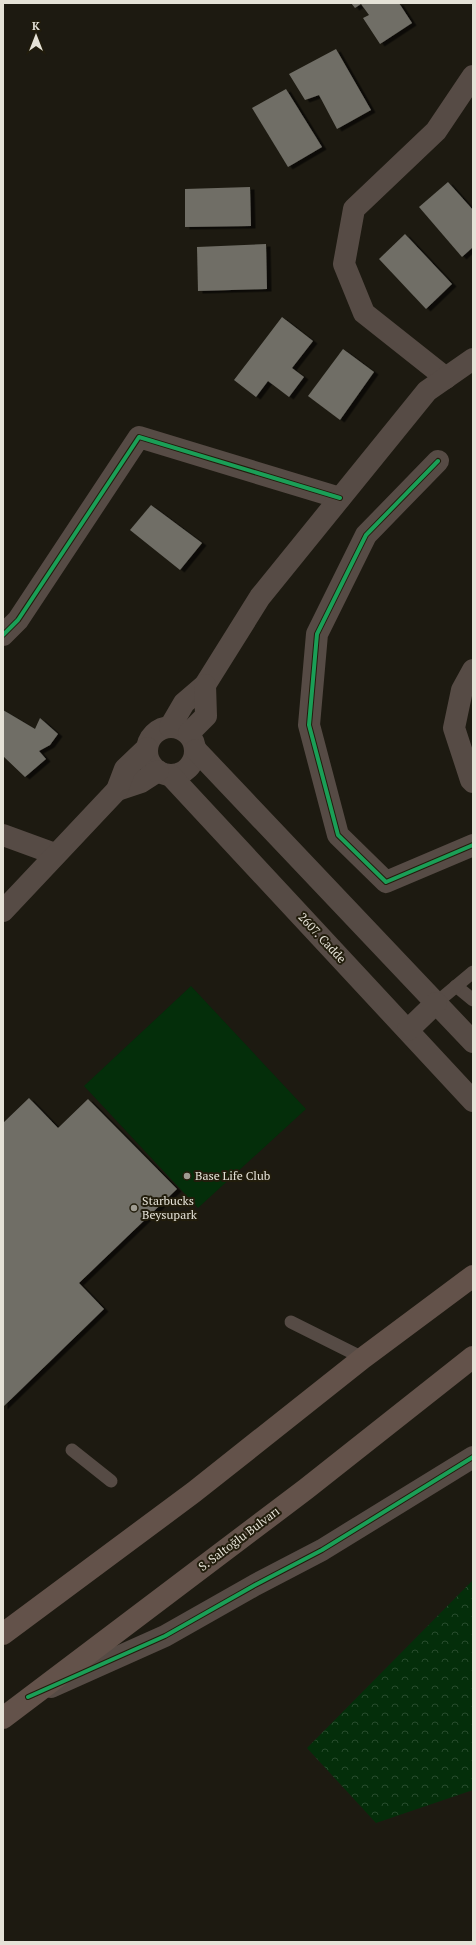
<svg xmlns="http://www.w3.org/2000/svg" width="476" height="1945" font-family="'PT Serif',serif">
<defs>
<pattern id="park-crowns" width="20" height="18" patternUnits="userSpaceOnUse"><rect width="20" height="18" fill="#042e0a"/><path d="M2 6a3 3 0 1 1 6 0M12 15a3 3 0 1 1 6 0" fill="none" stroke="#284c2d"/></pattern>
<filter id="shadow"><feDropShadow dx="4.5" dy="2.5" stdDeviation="0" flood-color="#0009"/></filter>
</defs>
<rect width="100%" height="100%" fill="#1d1a11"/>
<polygon fill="url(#park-crowns)" points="473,1580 473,1790 376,1823 307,1748"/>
<polygon fill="#042e0a" points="191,986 306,1109 198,1208 84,1086"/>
<g fill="#706e66" filter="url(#shadow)">
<polygon points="351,3 399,3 412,23 380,44 363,18 369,15 361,4 355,8"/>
<polygon points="336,49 371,110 337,129 319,95 305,100 289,74"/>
<polygon points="286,89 322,147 288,167 252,108"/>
<polygon points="448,182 473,210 473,247 462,257 419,207"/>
<polygon points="250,187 251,226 185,227 185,189"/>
<polygon points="405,234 452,284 426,309 379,259"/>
<polygon points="266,244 267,289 198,291 197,247"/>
<polygon points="282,317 313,341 292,368 304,377 289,397 268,381 256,397 234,380"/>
<polygon points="343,349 374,372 340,420 308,396"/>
<polygon points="151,505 202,543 180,570 130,530"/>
<polygon points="3,710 35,729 40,718 58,734 50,745 39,751 46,759 25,777 3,756"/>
<polygon points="29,1098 58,1128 88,1099 177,1189 79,1283 104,1309 3,1407 3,1123"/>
</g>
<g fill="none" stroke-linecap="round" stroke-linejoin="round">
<g stroke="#564b45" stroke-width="13">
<polyline points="456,986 473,1000"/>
<polyline points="436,1003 473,972"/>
<polyline points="291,1322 363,1358"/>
<polyline points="72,1450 111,1481"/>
</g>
<g stroke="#564b45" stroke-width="22">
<polyline points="446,378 364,313 344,264 354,209 436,131 473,76"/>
<polyline points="438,461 366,535 317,634 309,725 338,835 386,882 473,845"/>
<polyline points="3,635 18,620 139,437 340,498"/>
<polyline points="473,670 462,690 454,728 471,780 473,782"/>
<circle cx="171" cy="751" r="24"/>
<polyline points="170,727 184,703 205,685 260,597 427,391 473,359"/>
<polyline points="189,733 206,716 205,685"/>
<polyline points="196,750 473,1042"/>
<polyline points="170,775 473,1101"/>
<polyline points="117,790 141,782 158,771"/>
<polyline points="3,835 55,854"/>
<polyline points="3,911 117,790 125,769 147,748"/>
<polyline points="408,1030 436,1003"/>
</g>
<polyline stroke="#564b45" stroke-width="22" points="51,1687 165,1636 255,1585 322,1550 473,1457"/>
<g stroke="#63524a" stroke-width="22">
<polyline points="3,1634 194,1492 363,1358 473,1276"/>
<polyline points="3,1718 306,1489 473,1357"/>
</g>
<defs>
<g id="cycleway">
<polyline points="438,461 366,535 317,634 309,725 338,835 386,882 473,845"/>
<polyline points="3,635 18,620 139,437 340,498"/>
<polyline points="28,1697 165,1636 255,1585 322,1550 473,1457"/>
</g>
</defs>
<use href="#cycleway" stroke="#221d0c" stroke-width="6"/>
<use href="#cycleway" stroke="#1a9f57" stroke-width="4"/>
</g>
<g fill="#9f9c92" stroke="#221d0c" stroke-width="1.5">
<circle cx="187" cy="1176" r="4"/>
<circle cx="134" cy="1208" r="4"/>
</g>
<g text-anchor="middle" stroke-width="4" stroke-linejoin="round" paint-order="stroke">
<g font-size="12" fill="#e5e2d7" stroke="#221d0c">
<text transform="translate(322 938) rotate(47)" y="4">2607. Cadde</text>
<text transform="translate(239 1539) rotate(-37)" y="4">S. Saltoğlu Bulvarı</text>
</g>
<g font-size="12" fill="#e5e2d7" stroke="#221d0c" text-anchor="start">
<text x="195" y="1180">Base Life Club</text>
<text x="142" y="1205">Starbucks<tspan x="142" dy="14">Beysupark</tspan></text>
</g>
</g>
<rect width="476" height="1945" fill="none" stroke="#e5e2d7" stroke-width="8"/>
<g transform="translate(36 36)" stroke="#221d0c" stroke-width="3" paint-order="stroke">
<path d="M0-3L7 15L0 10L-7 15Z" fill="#e5e2d7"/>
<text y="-6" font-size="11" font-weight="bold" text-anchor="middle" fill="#e5e2d7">K</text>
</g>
</svg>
